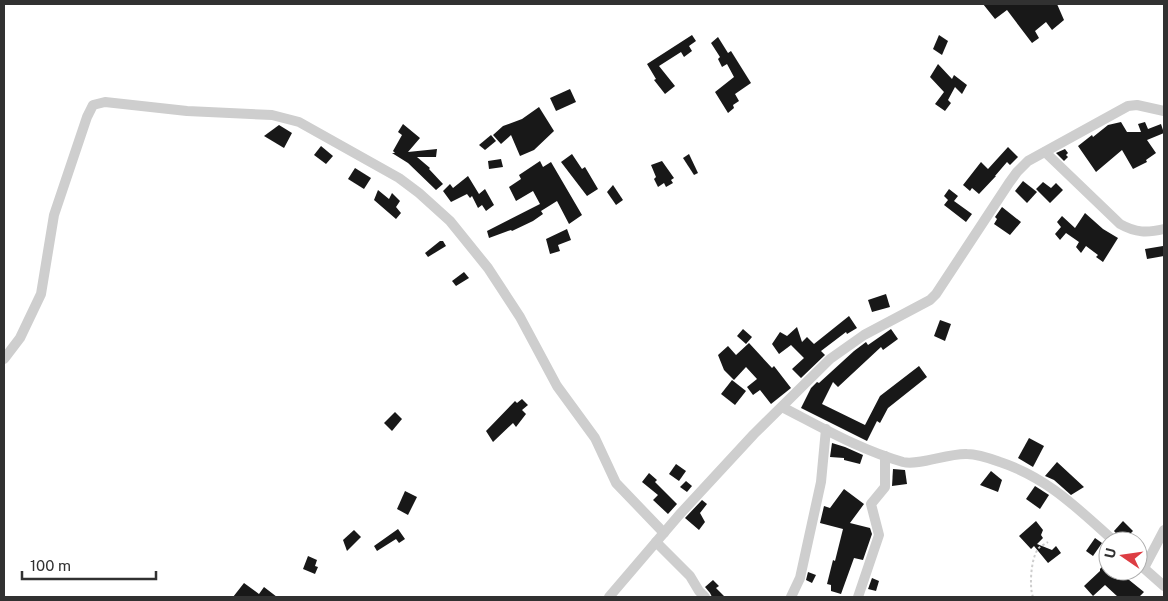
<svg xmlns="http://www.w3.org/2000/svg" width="1168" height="601" font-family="'Public Sans',sans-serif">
<rect width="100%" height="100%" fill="#fff"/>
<g fill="#181818">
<polygon points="983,4 1057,4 1064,20 1052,30 1046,22 1035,31 1039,38 1032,43 1007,10 995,19"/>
<polygon points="692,35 696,41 689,46 692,51 684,57 681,52 659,66 675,86 665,94 654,80 656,79 647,64"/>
<polygon points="939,35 948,41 942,55 933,49"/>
<polygon points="718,37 728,53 731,51 751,83 735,94 739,101 733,105 734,108 728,113 715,92 734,77 727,64 722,67 718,59 720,57 711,43"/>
<polygon points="938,64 952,79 954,75 967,85 962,94 955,87 948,100 951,103 945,111 935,104 944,92 930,77"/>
<polygon points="570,89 576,102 556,111 550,98"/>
<polygon points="539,107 554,131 534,150 520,156 511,135 501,144 493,135 503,126 522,119"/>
<polygon points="1121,122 1127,132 1141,132 1138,124 1145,122 1148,129 1161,124 1164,133 1147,140 1156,153 1146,160 1147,162 1133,169 1122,150 1096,172 1078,146 1092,135 1093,137 1108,125"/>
<polygon points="403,124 420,138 408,152 437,149 436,157 417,157 430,168 429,169 443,184 436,190 408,163 392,153 395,153 393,151 402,135 398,132"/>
<polygon points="279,125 292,133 284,148 264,136"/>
<polygon points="491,135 496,141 485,150 479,145"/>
<polygon points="321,146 333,156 326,164 314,155"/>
<polygon points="1008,147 1018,157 1010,165 1007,162 995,176 996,176 979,194 972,188 970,191 963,185 981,162 988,169"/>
<polygon points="1065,149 1068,153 1066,155 1068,157 1064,161 1056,153"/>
<polygon points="572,154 582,169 585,167 598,189 587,196 561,162"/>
<polygon points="689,154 698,173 694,175 683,158"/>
<polygon points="501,159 503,167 489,169 488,161"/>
<polygon points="540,161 543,167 551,162 582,215 569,224 557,201 541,211 543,214 533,221 512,231 511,230 489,238 487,231 540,204 533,191 516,201 509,187 521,179 519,175"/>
<polygon points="662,161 674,178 671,180 673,183 666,187 664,183 658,187 654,179 656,177 651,165"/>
<polygon points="355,168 371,178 364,189 348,179"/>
<polygon points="468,176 479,194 485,189 494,205 486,211 482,205 478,208 472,196 470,198 467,194 451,202 443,191 450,184 453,188"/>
<polygon points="1023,181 1037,192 1027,203 1015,191"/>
<polygon points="1043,182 1051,188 1056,183 1063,190 1050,203 1036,189"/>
<polygon points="613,185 623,200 616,205 607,192"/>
<polygon points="949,189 958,196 954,201 972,214 966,222 944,205 948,200 944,196"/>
<polygon points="378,190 389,199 392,193 400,201 396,207 401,213 396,219 374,200"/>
<polygon points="1002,207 1021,222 1010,235 994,224 997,219 995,217"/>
<polygon points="1085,213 1103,229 1118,238 1103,262 1096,257 1098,255 1086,246 1081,253 1076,247 1079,242 1066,233 1060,240 1055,234 1061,227 1057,222 1062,216 1075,228"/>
<polygon points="567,229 571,240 558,245 560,251 550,254 546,239"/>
<polygon points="440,241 443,241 446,246 428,257 425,253"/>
<polygon points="1163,246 1164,256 1147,259 1145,249"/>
<polygon points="464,272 469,278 456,286 452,281"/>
<polygon points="886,294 890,307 872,312 868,300"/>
<polygon points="849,316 857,328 847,334 846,332 821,351 825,355 801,378 792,369 804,358 791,345 779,354 772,344 780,332 787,336 797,327 802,342 807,337 814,344"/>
<polygon points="940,320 951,324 945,341 934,336"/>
<polygon points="743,329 752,337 746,344 737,336"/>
<polygon points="891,329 898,339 883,350 881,347 838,387 833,382 822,404 865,425 880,396 919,366 927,377 888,408 880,423 877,421 867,441 801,408 811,388 817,382 819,383 854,351 866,342 868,345"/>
<polygon points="749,343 772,368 774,366 791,388 771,404 760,390 753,395 747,387 757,379 746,367 734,380 724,370 718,355 728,346 736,355"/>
<polygon points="732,380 746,391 735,405 721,394"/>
<polygon points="522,399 528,405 522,410 526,414 516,427 513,423 493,442 486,431 515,401 517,403"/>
<polygon points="395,412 402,419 392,431 384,423"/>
<polygon points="1029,438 1044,446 1033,467 1018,458"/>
<polygon points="832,443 845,447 863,455 860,464 844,460 844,458 830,457"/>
<polygon points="1057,462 1084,487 1071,495 1054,480 1045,476"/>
<polygon points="676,464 686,471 679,481 669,474"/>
<polygon points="893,469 905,470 907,484 892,486"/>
<polygon points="991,471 1002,480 998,492 980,485"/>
<polygon points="649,473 657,480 655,482 677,504 668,514 653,500 658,495 642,482"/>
<polygon points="686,481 692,486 687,492 680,487"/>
<polygon points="1035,486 1049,495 1040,509 1026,499"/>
<polygon points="844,489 864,504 850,523 870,528 872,534 863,560 854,558 841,594 831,591 831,585 827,584 833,560 835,561 843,529 820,523 824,506 830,508"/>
<polygon points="405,491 417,497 408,515 397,509"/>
<polygon points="702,500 707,504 700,513 705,522 699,530 685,518"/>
<polygon points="1036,521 1043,530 1041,535 1043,538 1037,544 1052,550 1056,546 1061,553 1048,563 1034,546 1031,549 1019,536"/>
<polygon points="1123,521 1133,531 1123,541 1114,531"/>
<polygon points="398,529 405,539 399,543 396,539 377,551 374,546"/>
<polygon points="354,530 361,537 347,551 343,540"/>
<polygon points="1095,538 1102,543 1093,556 1086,551"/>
<polygon points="308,556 317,560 315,566 318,567 315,574 303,569"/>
<polygon points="1108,560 1108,571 1118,571 1144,592 1139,597 1118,597 1105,585 1093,596 1084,586 1100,571 1100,569"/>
<polygon points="808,572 816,575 812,583 806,580"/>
<polygon points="872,578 879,581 876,591 868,589"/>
<polygon points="713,580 719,586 716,588 725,597 712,597 710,593 705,587"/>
<polygon points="244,583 259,594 264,587 277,597 233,597"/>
</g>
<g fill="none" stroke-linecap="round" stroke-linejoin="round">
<path stroke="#cecece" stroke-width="2" stroke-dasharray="2.5 2.5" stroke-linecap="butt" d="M1033 597C1029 587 1031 558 1038 549 1040 546 1045 544 1048 542"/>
<g stroke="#cecece" stroke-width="10">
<path d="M1045 152 1120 224C1136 233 1147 233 1164 229"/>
<polyline points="4,359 20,338 41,294 54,215 87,117 93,105 105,102 187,111 272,115 299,122 399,178 419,193 450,221 488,268 520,317 557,386 595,438 616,483 664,533"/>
<path d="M782 407C821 427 860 450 903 462 919 466 948 453 967 454 978 454 989 458 1000 462 1048 478 1077 508 1114 541"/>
<polyline points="656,542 690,576 699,591 705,597"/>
<polyline points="1138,563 1164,586"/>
<polyline points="1144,568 1164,530"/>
<polyline points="609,597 680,514 754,434 830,359 864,335 930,300 936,294 1009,183 1017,172 1028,161 1128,106 1137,105 1164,111"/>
<polyline points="791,597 800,578 821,482 826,429"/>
<polyline points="858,597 879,535 871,504 885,487 885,456"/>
</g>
</g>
<rect width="1168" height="601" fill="none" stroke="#313131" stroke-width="10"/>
<g transform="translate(1123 556) rotate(283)"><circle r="24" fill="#ffffff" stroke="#adadad"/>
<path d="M0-4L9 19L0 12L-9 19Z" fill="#dd3d43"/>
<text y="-8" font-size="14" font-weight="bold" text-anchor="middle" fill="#313131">U</text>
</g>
<path d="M22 571v8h134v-8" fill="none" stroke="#313131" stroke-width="2.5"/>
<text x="30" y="571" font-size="15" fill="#313131" stroke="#ffffff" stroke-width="4" paint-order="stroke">100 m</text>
</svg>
